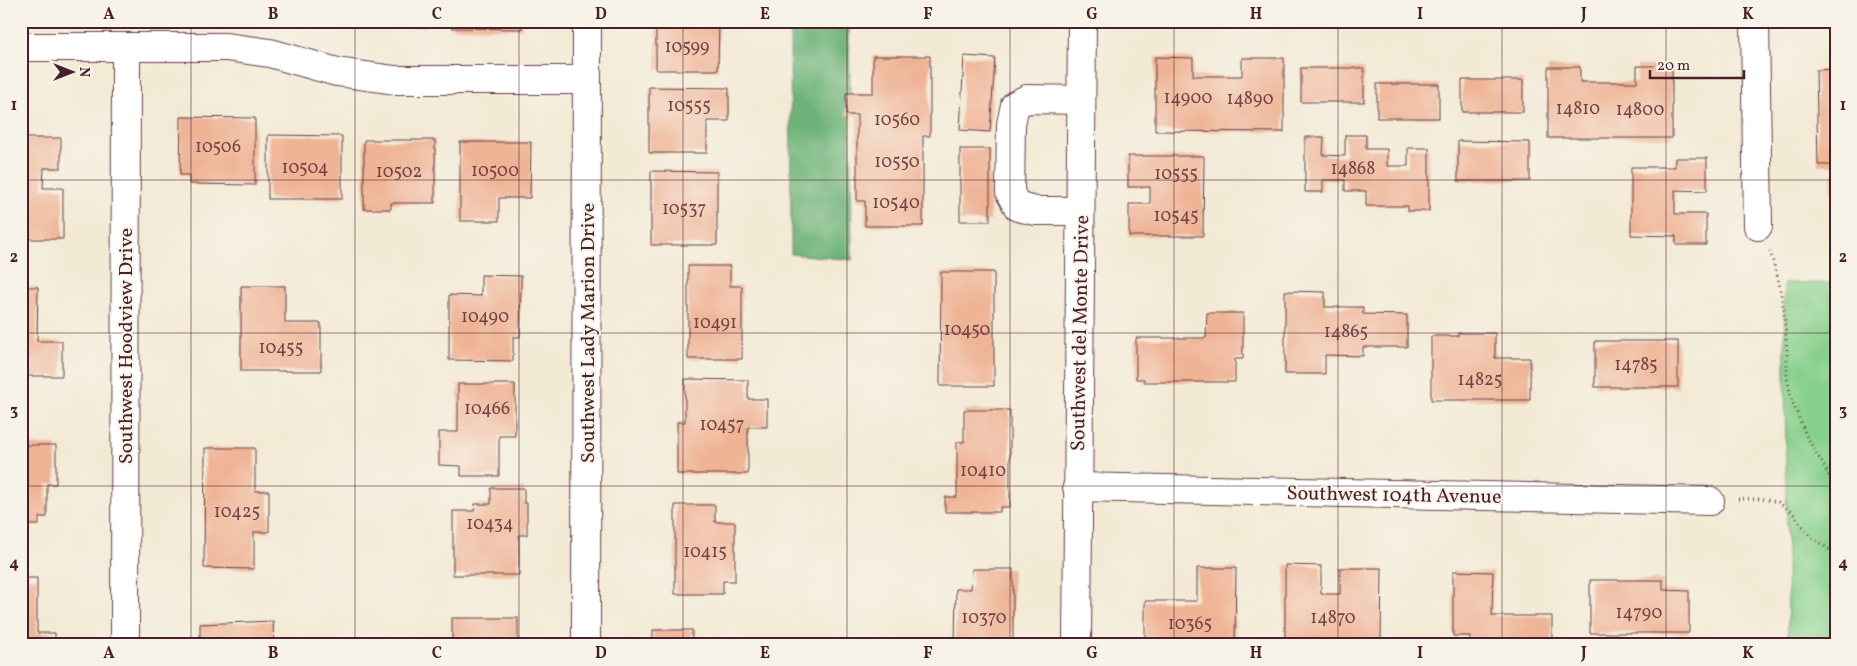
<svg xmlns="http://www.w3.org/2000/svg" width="1857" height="666" font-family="Vollkorn,serif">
<rect width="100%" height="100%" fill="#f7f3e8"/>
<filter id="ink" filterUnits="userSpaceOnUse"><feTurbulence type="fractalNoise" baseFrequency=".02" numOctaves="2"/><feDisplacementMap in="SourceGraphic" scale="10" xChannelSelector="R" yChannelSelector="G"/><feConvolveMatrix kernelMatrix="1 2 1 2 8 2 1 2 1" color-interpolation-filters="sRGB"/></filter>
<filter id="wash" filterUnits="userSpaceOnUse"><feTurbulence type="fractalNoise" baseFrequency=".0096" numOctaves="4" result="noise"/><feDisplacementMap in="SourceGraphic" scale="20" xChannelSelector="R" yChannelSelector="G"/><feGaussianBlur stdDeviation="1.12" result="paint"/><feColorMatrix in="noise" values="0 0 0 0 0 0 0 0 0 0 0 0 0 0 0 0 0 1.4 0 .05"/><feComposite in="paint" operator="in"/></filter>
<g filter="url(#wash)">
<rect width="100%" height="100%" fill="#f3ead5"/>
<polygon fill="#87d08c" stroke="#68785c" points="1784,283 1836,283 1836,645 1788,645"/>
<polygon fill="#6db278" stroke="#5c6852" points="790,21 849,21 852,260 791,254"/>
<g id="blocks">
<g fill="#efb395">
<rect x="387" y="21" width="41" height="6"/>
<polygon points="452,21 522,21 522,29 452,28"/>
<polygon points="656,21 719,21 718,70 656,70"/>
<polygon points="873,56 930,56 930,136 923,136 923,226 865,226 865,201 857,201 857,115 846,115 846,93 873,93"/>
<polygon points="964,56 995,58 990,132 960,130"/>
<polygon points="1155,57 1193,58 1193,76 1242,76 1242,58 1284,58 1284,132 1155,131"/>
<polygon points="1637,66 1672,66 1672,138 1548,138 1548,67 1580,67 1580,82 1637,82"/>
<rect x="1301" y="68" width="63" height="34"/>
<polygon points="1836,69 1836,165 1818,165 1816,70"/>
<rect x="1462" y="80" width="61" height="32"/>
<rect x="1377" y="84" width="62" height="34"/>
<polygon points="649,87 729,88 729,121 707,121 707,153 649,153"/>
<polygon points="181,117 255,118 255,185 189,184 189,175 180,175"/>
<polygon points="268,135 342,136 342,199 268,199"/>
<polygon points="1345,135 1366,135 1366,149 1387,149 1387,166 1408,166 1408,148 1429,148 1429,211 1408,211 1408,206 1366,206 1366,191 1345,191 1345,180 1323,180 1323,192 1305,192 1305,137 1324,137 1323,155 1345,156"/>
<polygon points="21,138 61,138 61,168 44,168 43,188 63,188 63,239 25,239 25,220 21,220"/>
<polygon points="364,140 435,140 435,203 391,203 391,209 364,209"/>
<polygon points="1458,141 1530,142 1530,181 1458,181"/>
<polygon points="460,142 531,142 530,198 499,198 499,221 460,221"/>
<rect x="960" y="149" width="30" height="72"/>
<polygon points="1128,156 1204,156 1203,236 1129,236 1129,204 1150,204 1150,187 1128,187"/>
<polygon points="1675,158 1707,158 1707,191 1675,190 1675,214 1706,214 1706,245 1676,245 1676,236 1631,235 1631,167 1675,167"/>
<polygon points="651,171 717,172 717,245 651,245"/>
<rect x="1832" y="173" width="4" height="62"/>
<polygon points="688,266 730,266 730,286 742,286 742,359 688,359"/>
<polygon points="941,272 994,272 994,386 940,386"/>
<polygon points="481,275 521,276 520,337 513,337 513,361 449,360 449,295 481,296"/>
<polygon points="241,286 285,286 285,323 321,323 321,371 241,371"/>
<polygon points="21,287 38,287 37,341 62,341 62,376 21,376"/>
<polygon points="1285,291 1325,292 1325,307 1363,307 1363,314 1407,315 1407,347 1363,347 1363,356 1325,355 1325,374 1285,374"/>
<polygon points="1207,313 1243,313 1243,359 1235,359 1235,382 1144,382 1144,379 1136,379 1136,338 1206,338"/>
<polygon points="1458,333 1495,333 1495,358 1530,358 1530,400 1431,400 1431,336 1458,336"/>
<rect x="1595" y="341" width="83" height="46"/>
<polygon points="685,379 748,380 748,399 767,399 767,427 748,427 748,474 677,474 677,422 685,422"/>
<polygon points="458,384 515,384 515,436 499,436 499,476 461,476 461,466 439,465 439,432 458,432"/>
<polygon points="964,410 1010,410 1010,507 1000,507 1000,512 945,512 945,497 957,497 957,442 964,442"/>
<polygon points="21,445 56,445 56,484 47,484 47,517 39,517 39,525 21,525"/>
<polygon points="205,448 255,448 255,491 269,491 269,532 254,532 254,569 204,568"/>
<polygon points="491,488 524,488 524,503 527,503 527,535 519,535 519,575 453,575 453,511 474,511 475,504 491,504"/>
<polygon points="675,505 715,505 715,522 735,522 735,581 723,581 723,594 675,594"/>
<polygon points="1285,565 1321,566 1321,594 1340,594 1340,568 1382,568 1381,640 1351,640 1351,645 1313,645 1313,640 1285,639"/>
<polygon points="1197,568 1236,568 1235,645 1145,645 1145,601 1197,601"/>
<polygon points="972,569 1013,569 1013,645 955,645 956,589 971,589"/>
<polygon points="1453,571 1493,572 1492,616 1552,616 1552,645 1470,645 1470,636 1453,636"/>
<polygon points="21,578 37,578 37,633 55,633 55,645 21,645"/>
<polygon points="1590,580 1663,580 1663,590 1689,591 1689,633 1590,633"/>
<rect x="452" y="618" width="66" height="27"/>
<polygon points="273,621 274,645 200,645 200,624"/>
<rect x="653" y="630" width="39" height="15"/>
</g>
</g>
</g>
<g filter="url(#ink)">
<use href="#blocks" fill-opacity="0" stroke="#633d44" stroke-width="1"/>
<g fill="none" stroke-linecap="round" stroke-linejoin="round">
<defs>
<g id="minor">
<polyline points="1755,21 1758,226"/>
<polyline points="21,47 226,47 270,53 337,72 395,80 587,80"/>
<polyline points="1080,211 1036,211 1018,207 1010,193 1011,124 1015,105 1027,99 1081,100"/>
<polyline points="1077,487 1710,501"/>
<polyline points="125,645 126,47"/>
<polyline points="586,645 587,21"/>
<polyline points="1077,645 1082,21"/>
</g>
</defs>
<use href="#minor" stroke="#633d44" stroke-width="30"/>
<g stroke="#633d44" stroke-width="3" stroke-dasharray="1 4" stroke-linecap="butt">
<polyline points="1770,251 1779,282 1784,312 1787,352 1787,378 1792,401 1807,437 1830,477 1836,504"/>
<polyline points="1738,499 1762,499 1778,502 1792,512 1811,537 1836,554"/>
<polyline points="1833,645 1836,631"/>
</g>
<use href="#minor" stroke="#fff" stroke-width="28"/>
</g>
</g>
<path fill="none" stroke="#4a1f2b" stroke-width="1" stroke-opacity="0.55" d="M191 21V645M355 21V645M519 21V645M683 21V645M847 21V645M1010 21V645M1174 21V645M1338 21V645M1502 21V645M1666 21V645M21 180H1836M21 333H1836M21 486H1836"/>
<g text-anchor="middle" stroke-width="4" stroke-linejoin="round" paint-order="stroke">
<g font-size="18" fill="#734446">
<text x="687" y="52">10599</text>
<text x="1188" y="103">14900</text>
<text x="1250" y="104">14890</text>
<text x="689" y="111">10555</text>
<text x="1578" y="114">14810</text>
<text x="1640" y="115">14800</text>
<text x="897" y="125">10560</text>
<text x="218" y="152">10506</text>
<text x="897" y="167">10550</text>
<text x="305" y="173">10504</text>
<text x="1353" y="174">14868</text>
<text x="495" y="176">10500</text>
<text x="399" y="177">10502</text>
<text x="1176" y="179">10555</text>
<text x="896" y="208">10540</text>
<text x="684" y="214">10537</text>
<text x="1176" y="221">10545</text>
<text x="485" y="322">10490</text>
<text x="715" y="328">10491</text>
<text x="967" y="335">10450</text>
<text x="1346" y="337">14865</text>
<text x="281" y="353">10455</text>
<text x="1636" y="370">14785</text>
<text x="1480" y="385">14825</text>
<text x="487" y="414">10466</text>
<text x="722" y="430">10457</text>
<text x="983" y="476">10410</text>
<text x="237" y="517">10425</text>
<text x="490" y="529">10434</text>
<text x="705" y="557">10415</text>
<text x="1639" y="618">14790</text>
<text x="984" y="623">10370</text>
<text x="1333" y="623">14870</text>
<text x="1190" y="629">10365</text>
</g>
<g font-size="20" fill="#4a1f2b" stroke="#f7f3e8">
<text transform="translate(587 333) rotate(-90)" y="7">Southwest Lady Marion Drive</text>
<text transform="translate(1079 333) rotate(-89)" y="7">Southwest del Monte Drive</text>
<text transform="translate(125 346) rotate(-90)" y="7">Southwest Hoodview Drive</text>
<text transform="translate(1394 494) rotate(1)" y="7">Southwest 104th Avenue</text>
</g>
</g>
<rect width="1857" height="666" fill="none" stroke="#f7f3e8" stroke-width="55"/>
<g transform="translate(72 72) rotate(90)" stroke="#f7f3e8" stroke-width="4" paint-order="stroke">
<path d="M0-4L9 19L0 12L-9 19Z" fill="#4a1f2b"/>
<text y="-8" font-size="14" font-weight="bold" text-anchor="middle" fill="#4a1f2b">N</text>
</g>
<path d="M1650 70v8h94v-8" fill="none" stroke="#4a1f2b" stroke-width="2.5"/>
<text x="1657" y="70" font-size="15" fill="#4a1f2b" stroke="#f7f3e8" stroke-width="4" paint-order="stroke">20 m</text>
<rect x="28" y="28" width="1802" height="610" fill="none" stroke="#4a1f2b" stroke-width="2"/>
<g font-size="16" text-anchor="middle" font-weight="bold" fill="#4a1f2b">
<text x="109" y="19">A</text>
<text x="273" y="19">B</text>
<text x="437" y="19">C</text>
<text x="601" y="19">D</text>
<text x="765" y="19">E</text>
<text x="928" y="19">F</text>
<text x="1092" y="19">G</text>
<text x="1256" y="19">H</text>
<text x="1420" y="19">I</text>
<text x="1584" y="19">J</text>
<text x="1748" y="19">K</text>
<text x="14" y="110">1</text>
<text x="1843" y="110">1</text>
<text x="14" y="262">2</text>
<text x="1843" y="262">2</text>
<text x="14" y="415">3</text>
<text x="1843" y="415">3</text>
<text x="14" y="568">4</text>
<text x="1843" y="568">4</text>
<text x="109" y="658">A</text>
<text x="273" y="658">B</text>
<text x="437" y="658">C</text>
<text x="601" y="658">D</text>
<text x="765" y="658">E</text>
<text x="928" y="658">F</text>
<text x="1092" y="658">G</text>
<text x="1256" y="658">H</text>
<text x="1420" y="658">I</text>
<text x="1584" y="658">J</text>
<text x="1748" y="658">K</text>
</g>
</svg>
